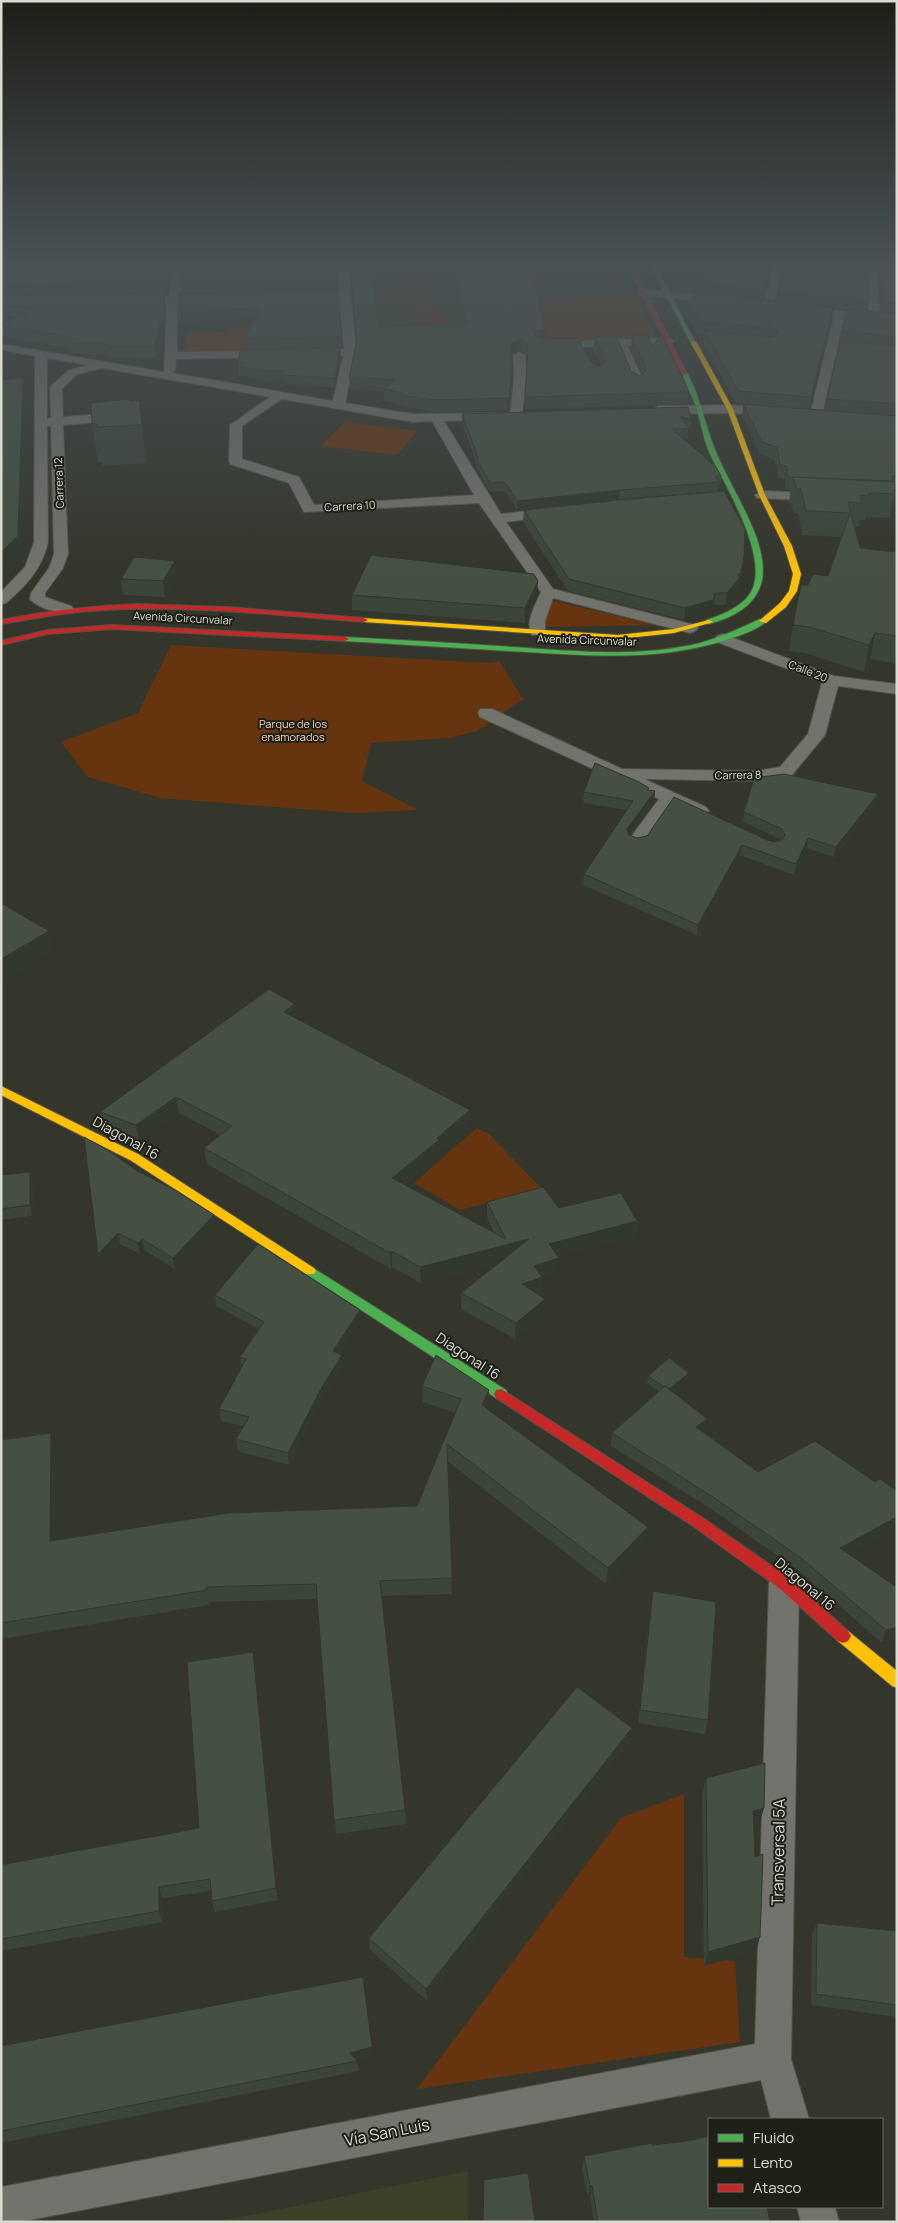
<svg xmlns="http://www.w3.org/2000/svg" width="898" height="2223" font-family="Manrope,sans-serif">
<rect width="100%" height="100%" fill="#34362c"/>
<g fill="#3d3f28">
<polygon points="356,262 619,262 630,283 625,285 631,296 638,298 362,347"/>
<polygon points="468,2171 468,2222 215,2222"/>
</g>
<g fill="#66350f">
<polygon points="373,262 406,262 409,279 375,280"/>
<path d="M408 262H434L438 278 432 288C434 297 435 310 445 312L449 328 420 333Z"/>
<polygon points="469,262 614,262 624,285 609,283 516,285 510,284 507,273 502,273 506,288"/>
<polygon points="408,287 411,305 379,306 377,288"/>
<polygon points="631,297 638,298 657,339 545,342 510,300"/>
<polygon points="334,321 335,349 184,353 187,333 230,332 232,327 291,325"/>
<polygon points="344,422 418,431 397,455 321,446"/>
<polygon points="553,601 657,625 546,627 543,614"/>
<polygon points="171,645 489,663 499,661 523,699 477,731 449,738 371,743 362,781 418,810 352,813 161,798 88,777 61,742 138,713"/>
<polygon points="477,1128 489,1134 541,1188 460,1210 414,1183"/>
<polygon points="684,1794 684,1957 735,1961 740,2042 417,2089 621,1818"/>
</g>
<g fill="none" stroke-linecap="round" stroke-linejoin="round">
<defs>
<g id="street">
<path d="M177 262H187L179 296H208L213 299 208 302 177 303V352L269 351 275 354 269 357 176 359 175 370 172 373 333 401 343 356H311L305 353 311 350 344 349 339 298 307 299 302 296 307 293 339 292 338 262H348L356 352 345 403 413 414 495 413 497 416 495 419 491 420 444 421 501 514 554 508 561 512 554 516 506 522 553 589 695 625 698 628 695 631 690 633 553 598 545 621V632L542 635H532C524 623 536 604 541 592L479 503 304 512 289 483 230 464 229 461 230 425 270 397 102 368 76 375 62 389 63 417 90 415 96 419 90 423 63 425 68 554 63 568 45 593V597L71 606 74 609 71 612C60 615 38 608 30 599L31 593 49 568 54 554 51 426H47L48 542C42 569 26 586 6 603L1 604V592L25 567 34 542 35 356 1 350V344L164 372 167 303H135L130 300 135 297 168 296ZM47 358 87 365 68 371 52 385 50 388 51 418 47 419ZM282 399 413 422 432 421 474 495 314 505 299 477 242 459V426Z"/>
<polygon points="775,262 785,262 773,305 768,308 763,305"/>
<polygon points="866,262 876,262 880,315 897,317 897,323 844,317 822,415 816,419 812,418 810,415 834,316 801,312 796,309 801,306 869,314"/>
<polygon points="644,290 722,297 727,300 722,303 640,295 639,293"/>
<polygon points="667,338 671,339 673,341 671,343 628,346 644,382 638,386 632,382 617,346 551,348 545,345 551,342"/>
<polygon points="519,352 525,355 526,378 522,415 516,419 510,415 514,378 513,355"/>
<polygon points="730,405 774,408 780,412 774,416 730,413 658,414 652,410 658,406"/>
<polygon points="762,491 821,493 828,497 821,501 757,498 755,495"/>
<polygon points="723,634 834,676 897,684 897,694 838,686 825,735 792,775 756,781 644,779 706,807 709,811 706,815 700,816 694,815 672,805 644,845 637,847 630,845 628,841 659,799 480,717 478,713 480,709 492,709 622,769 756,771 780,767 808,734 822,682 717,642 715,639 717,636"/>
<polygon points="784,1570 794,1574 799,1583 791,2059 809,2119 771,2119 761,2080 19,2222 1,2222 1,2187 755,2044 769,1583 774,1574"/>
<polygon points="797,2207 835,2207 839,2222 801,2222"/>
</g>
<g id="fast">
<polygon points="649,262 654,262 696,344 691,343"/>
<path d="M683 373H687C701 398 705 426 716 452 740 511 812 596 709 624H706V620C722 615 742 607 751 592 770 558 726 487 711 456 703 440 701 421 695 404 692 395 683 382 683 373Z"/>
<path d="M760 619 767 621C757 630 739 636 726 640 654 663 582 655 508 651 454 648 399 644 345 641L341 639 345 637C401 640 456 643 512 647 574 651 639 658 700 643 721 637 741 628 760 619Z"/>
<polygon points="310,1266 506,1390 508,1394 506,1398 501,1399 496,1398 306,1274 304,1271 306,1268"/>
</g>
<g id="slow">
<polygon points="694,341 697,343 733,409 765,495 792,546 801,574 797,591 786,607 766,623 759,621 780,603 789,591 793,574 784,546 759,495 727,409 691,343"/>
<polygon points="361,618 618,635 674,629 709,620 713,622 674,633 618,639 364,622 360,620"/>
<polygon points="1,1086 138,1154 314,1268 316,1271 314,1274 306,1274 130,1160 1,1095"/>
<polygon points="843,1629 848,1631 897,1671 897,1688 892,1686 838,1641 835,1636 838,1631"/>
</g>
<g id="jam">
<polygon points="626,262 631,262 687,375 682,374"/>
<path d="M136 604 227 607 364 618 368 620 364 622C274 615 182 604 91 611 61 613 31 619 1 624V620C46 611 90 606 136 604Z"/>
<polygon points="112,625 345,637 349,639 345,641 112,629 48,634 1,645 1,641 48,630"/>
<polygon points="501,1389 703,1518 789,1578 848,1631 851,1636 848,1641 843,1643 838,1641 779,1588 693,1526 496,1398 494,1394 496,1390"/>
</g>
</defs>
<use href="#street" stroke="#51524a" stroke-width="2"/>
<use href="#fast" stroke="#51524a" stroke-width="2"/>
<use href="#slow" stroke="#51524a" stroke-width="2"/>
<use href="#jam" stroke="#51524a" stroke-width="2"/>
<use href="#street" fill="#72736c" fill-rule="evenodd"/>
<use href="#fast" fill="#4caf50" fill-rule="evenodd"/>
<use href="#slow" fill="#ffc107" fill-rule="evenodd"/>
<use href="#jam" fill="#c62828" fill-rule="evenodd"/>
</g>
<g fill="#3c4539" fill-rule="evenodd">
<polygon points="1,262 176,262 167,293 164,293 165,304 164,325 156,358 112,357 105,356 105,354 70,354 69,348 1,336 1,324 16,317 1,317"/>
<polygon points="336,262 337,290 342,347 246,349 245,338 254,319 179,321 178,311 303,291 181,293 180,282"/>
<polygon points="350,262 371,262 378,327 465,324 448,262 487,262 491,277 545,329 544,338 591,362 598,367 601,365 593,349 594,337 631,371 640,376 642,374 631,348 632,336 652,346 689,392 688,404 525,409 528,360 527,355 520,350 512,355 512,378 508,410 436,412 403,407 403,405 384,401 384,391 350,389 349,377 357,342"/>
<path d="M659 262H773L762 299 777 301 778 292 869 301 867 311 882 312 878 262H897V407L895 416H897V489H895L890 518 865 517V520H859L858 527H855L860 548 897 552V663L870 659 864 672 805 653 789 651 793 625 808 585 828 576 841 537 802 535 798 513H794L789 501 791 490H785V478H778L775 460 760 454 742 416 743 404H736L703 343 704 334H698L687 314 688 302 704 293V284L708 280 660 263ZM833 308 847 310 827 399 825 410 810 409 832 319Z"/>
<polygon points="340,348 341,358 334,388 284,384 283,380 268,381 247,378 247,376 239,376 238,366"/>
<polygon points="139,400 146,463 103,466 102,462 98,462 92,424 130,401"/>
<polygon points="688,407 691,420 691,429 688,428 688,438 682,438 721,476 720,485 719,485 718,491 619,499 517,510 508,495 503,491 490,492 476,467 476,462 462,422 462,414"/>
<polygon points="524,510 742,569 739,589 726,605 714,605 712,612 684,620 568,591 523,522"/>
<polygon points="177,577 165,597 123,595 121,579"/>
<polygon points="352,595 537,596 525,623 352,610"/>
<polygon points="649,788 649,790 655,791 654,802 630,836 637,838 767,840 774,842 781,841 781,839 743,822 744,812 878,794 875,804 834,857 807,848 794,875 740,855 697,935 583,885 584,874 627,810 583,803 584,792"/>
<polygon points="295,1004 297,1019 470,1110 470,1125 439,1152 439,1155 404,1185 494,1233 487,1218 487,1202 559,1208 637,1221 636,1237 558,1257 558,1274 542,1279 541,1293 538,1294 544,1315 515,1339 461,1309 461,1293 499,1263 421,1283 392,1267 391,1269 207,1164 204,1148 221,1135 179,1113 139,1141 103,1128 100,1112"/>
<polygon points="137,1171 214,1215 216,1226 175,1269 144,1250 140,1254 120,1244 100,1265 98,1254"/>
<polygon points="30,1172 33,1182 32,1216 1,1220 1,1175"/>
<polygon points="215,1295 360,1310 360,1321 339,1354 343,1367 323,1398 289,1465 238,1451 236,1439 243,1426 221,1421 219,1409 242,1367 240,1357 259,1329 216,1306"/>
<polygon points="689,1373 687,1380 674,1392 705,1431 704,1432 758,1472 897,1527 848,1554 897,1637 882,1643 798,1570 711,1509 611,1446 612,1433 659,1392 647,1383 648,1376"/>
<polygon points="422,1386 488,1406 487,1409 645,1543 606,1584 447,1461 452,1594 382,1596 405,1810 406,1824 336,1834 317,1599 209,1602 209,1605 1,1639 1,1440 55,1449 54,1540 417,1506 455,1413 423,1402"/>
<polygon points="653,1591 708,1720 705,1734 638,1723 651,1605"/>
<polygon points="253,1652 255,1665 278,1900 215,1912 212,1901 211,1891 162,1898 163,1922 1,1951 1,1865 199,1828"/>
<polygon points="632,1728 629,1742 427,2001 370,1950 369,1938"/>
<polygon points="706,1778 760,1822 754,1824 756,1951 704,1966 702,1793"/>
<polygon points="817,1923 897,1931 897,2017 811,2005 812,1935"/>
<polygon points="1,2046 372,2047 374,2058 357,2062 359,2071 1,2143"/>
<polygon points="709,2133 770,2222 594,2222 590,2196 588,2197 582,2167 584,2156 687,2141 708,2136"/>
</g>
<g fill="#31382e">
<polygon points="172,262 176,262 167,293 165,282"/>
<polygon points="771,262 773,262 762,301 763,290"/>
<polygon points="164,293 165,304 164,325 156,358 154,346"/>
<polygon points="833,307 832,319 810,410 811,397"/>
<polygon points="545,329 544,340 534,343 535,332"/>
<polygon points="520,339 520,350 511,355 511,344"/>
<polygon points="340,348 341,358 334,388 334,378"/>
<polygon points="512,366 512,378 508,410 509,398"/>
<polygon points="23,378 26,400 23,560 1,582 1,552"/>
<polygon points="620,490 619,499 517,510 517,501"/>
<polygon points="744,557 739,589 726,605 727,593 740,578"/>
<polygon points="175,561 177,577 165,597 163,581"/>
<polygon points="538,581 537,596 525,623 525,608"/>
<polygon points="715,593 714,605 712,612 684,620 685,608"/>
<polygon points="875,633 870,659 864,672 869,645"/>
<polygon points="655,791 654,802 626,840 627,829"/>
<polygon points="878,794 875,804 834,857 836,847"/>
<polygon points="808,838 807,848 794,875 796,864"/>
<polygon points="742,845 740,855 697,935 698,925"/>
<polygon points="49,931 53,952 1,984 1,959"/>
<polygon points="295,1004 297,1019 284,1012"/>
<polygon points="176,1097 179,1113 139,1141 136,1125"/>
<polygon points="470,1110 470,1125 439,1152 439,1155 393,1194 392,1178"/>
<polygon points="30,1172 33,1182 32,1216 30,1205"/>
<polygon points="214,1215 216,1226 175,1269 173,1258"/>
<polygon points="637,1221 636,1237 548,1260 549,1244"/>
<polygon points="118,1233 120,1244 100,1265 98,1254"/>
<polygon points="142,1239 144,1250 140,1254 138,1243"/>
<polygon points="529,1239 529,1255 421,1283 420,1267"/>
<polygon points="392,1251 392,1267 391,1269 390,1253"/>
<polygon points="559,1258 558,1274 542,1279 541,1293 522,1300 522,1284 534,1266"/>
<polygon points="545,1299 544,1315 515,1339 516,1323"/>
<polygon points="360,1310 360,1321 334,1363 333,1351"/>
<polygon points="342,1355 343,1367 323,1398 289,1465 288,1453 322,1387"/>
<polygon points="689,1373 687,1380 667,1398 668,1390"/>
<polygon points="489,1390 488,1406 482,1421 482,1405"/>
<polygon points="707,1419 705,1431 694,1439 696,1427"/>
<polygon points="51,1433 55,1449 54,1556 50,1541"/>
<polygon points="897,1517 897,1527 836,1561 840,1548"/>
<polygon points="648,1527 645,1543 606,1584 608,1568"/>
<polygon points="897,1627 897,1637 882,1643 886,1630"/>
<polygon points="253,1652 255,1665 278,1900 276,1888"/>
<polygon points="632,1728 629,1742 427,2001 426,1989"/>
<polygon points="764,1808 760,1822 749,1825 753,1811"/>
<polygon points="159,1887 162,1898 163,1922 159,1911"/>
<polygon points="760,1937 756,1951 704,1966 708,1952"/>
<polygon points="372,2047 374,2058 357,2062 357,2061 350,2053"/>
<polygon points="592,2185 590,2196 588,2197 590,2186"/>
</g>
<g fill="#465042" stroke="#31382e">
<polygon points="1,262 172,262 165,282 1,286"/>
<polygon points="185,262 336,262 337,279 180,282"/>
<polygon points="350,262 371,262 378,327 468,324 451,262 487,262 491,277 533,276 545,329 535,332 535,335 541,339 578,338 591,362 598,367 607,362 594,337 617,337 631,371 640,376 647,370 632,336 647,335 652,346 662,334 689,392 525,397 528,350 527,343 520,339 511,344 512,366 509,398 436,400 403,395 404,393 384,389 395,380 349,377 357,340"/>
<polygon points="689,262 771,262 763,290 704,284 716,271"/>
<polygon points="785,262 866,262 869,301 778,292"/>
<polygon points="880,262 897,262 897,304 884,302"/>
<polygon points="337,290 342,337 245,338 259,309 178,311 178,294"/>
<polygon points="697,292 833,307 811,397 738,391 705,331 771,337 779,331 772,327 699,322 688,302"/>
<polygon points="164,293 163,314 154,346 111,346 103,344 105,342 71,343 68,343 72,337 1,325 1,324 40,307 1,306 1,296"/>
<polygon points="847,309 897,314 897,337 842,331"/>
<polygon points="840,342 897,346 897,404 827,399"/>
<polygon points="340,348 334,378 283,375 282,371 268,371 246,368 246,367 238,366 240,350"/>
<polygon points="23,378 18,536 1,552 1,380"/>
<polygon points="130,399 130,401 139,400 142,425 97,427 97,424 92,424 91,403"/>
<polygon points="743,404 897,416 897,476 892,476 893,481 787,477 787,466 780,465 777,447 762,442"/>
<polygon points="688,407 691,420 680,416 689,429 672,429 716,467 721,476 716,476 719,482 620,490 517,501 508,486 503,482 490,483 476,458 478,458 462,414"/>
<polygon points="793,477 895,482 894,494 869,493 869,496 860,495 862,503 848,502 860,548 897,552 897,636 875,633 869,645 810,627 793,625 801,585 808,585 813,574 828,576 850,513 806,511 801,489 797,489"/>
<polygon points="724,491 745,529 744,557 741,574 738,574 740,577 727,593 715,593 713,600 685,608 569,579 524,510 620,500"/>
<polygon points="371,555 534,574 538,581 525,608 352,595"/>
<polygon points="134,557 175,561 163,581 121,579"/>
<polygon points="595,763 639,782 649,788 647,790 655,791 627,829 629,835 637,838 647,836 674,797 767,840 774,842 782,840 785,835 782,829 744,812 754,778 784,774 878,794 836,847 808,838 796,864 742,845 698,925 584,874 633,801 584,792"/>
<polygon points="1,903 49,931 1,959"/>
<polygon points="269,989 295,1004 284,1012 470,1110 437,1138 439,1140 392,1178 506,1239 487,1202 543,1187 559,1208 621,1193 637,1221 549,1244 559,1258 534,1266 542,1277 522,1284 545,1299 516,1323 461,1293 529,1239 420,1267 392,1251 390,1253 204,1148 232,1126 176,1097 136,1125 100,1112"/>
<polygon points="84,1137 111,1152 137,1171 177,1191 214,1215 173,1258 142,1239 138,1243 118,1233 98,1254"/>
<polygon points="30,1172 30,1205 1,1209 1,1175"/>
<polygon points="258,1244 360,1310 333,1351 342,1355 322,1387 288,1453 236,1439 249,1417 219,1409 246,1359 240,1357 264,1322 215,1295"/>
<polygon points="436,1355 489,1390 482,1405 648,1527 608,1568 447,1444 452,1578 380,1581 405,1810 334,1820 316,1584 206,1587 207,1590 1,1623 1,1440 51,1433 50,1541 229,1513 417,1506 461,1399 422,1386"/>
<polygon points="669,1358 689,1373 669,1389 665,1386 664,1387 648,1376"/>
<polygon points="665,1386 707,1419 696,1427 758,1472 815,1441 875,1482 880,1479 897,1491 897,1517 840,1548 895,1586 897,1584 897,1627 886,1630 801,1558 713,1497 612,1433"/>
<polygon points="653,1591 716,1602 708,1720 640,1710"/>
<polygon points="253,1652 276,1888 212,1901 210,1879 159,1887 159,1911 1,1939 1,1865 199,1828 187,1662"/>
<polygon points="577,1687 632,1728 426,1989 369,1938"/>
<polygon points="765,1763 764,1808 753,1811 755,1857 763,1854 760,1937 708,1952 706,1778"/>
<polygon points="817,1923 897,1931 897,2005 816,1994"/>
<polygon points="363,1977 372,2047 350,2053 357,2061 1,2131 1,2046"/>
<polygon points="709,2136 709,2207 767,2207 770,2222 598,2222 592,2185 590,2186 584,2156 652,2143 652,2145 687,2141"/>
<polygon points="528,2173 535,2222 483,2222 484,2180"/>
</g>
<linearGradient id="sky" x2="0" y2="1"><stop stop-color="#1d1e18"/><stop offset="0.46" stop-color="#4a5256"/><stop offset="1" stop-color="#4a5256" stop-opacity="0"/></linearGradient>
<rect width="898" height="574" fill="url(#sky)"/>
<g text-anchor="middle" stroke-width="4" stroke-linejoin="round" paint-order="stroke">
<g font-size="11" fill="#dadbd0" stroke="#1f2018">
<text transform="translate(59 483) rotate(-92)" y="4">Carrera 12</text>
<text transform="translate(350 506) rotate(-3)" y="4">Carrera 10</text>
<text transform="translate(183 618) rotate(3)" y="4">Avenida Circunvalar</text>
<text transform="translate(587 640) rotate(2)" y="4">Avenida Circunvalar</text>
<text transform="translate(808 671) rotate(21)" y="4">Calle 20</text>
<text transform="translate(738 775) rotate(-1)" y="4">Carrera 8</text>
</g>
<g font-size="11" fill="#f9d1bb" stroke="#1f2018">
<text x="293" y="728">Parque de los<tspan x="293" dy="13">enamorados</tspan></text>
</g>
<g font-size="14" fill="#dadbd0" stroke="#1f2018">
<text transform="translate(126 1138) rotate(29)" y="5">Diagonal 16</text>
<text transform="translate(468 1356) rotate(33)" y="5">Diagonal 16</text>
<text transform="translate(805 1584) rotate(40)" y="5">Diagonal 16</text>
</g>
<g font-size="16" fill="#dadbd0" stroke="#1f2018">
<text transform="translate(778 1852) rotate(-89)" y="6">Transversal 5A</text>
<text transform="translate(387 2132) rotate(-11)" y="6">Vía San Luis</text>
</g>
</g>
<rect width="898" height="2223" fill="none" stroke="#dadbd0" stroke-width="5"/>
<rect x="708" y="2118" width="175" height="90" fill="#1f2018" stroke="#6a6b62"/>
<rect x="718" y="2134" width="25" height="8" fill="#4caf50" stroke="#6a6b62"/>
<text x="753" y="2143" font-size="15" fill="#dadbd0">Fluido</text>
<rect x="718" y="2159" width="25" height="8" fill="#ffc107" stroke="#6a6b62"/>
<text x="753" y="2168" font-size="15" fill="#dadbd0">Lento</text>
<rect x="718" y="2184" width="25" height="8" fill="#c62828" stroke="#6a6b62"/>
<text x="753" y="2193" font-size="15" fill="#dadbd0">Atasco</text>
</svg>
